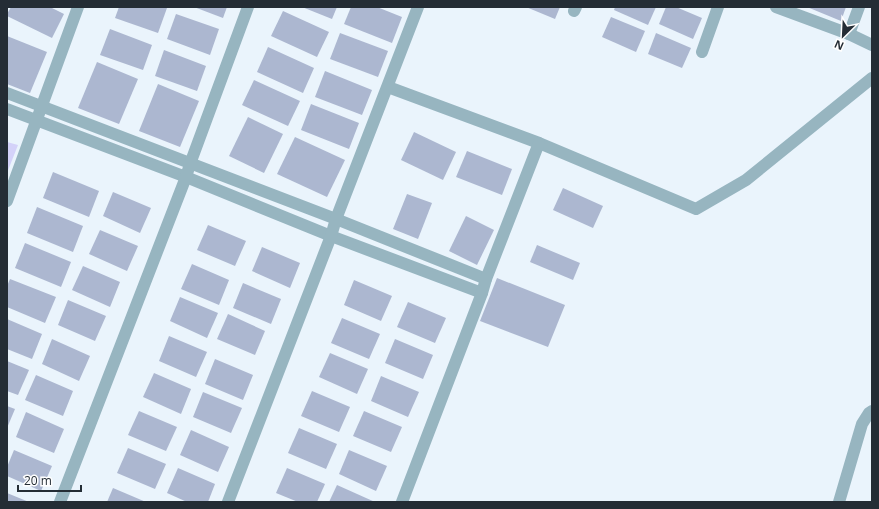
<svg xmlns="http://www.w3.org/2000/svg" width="879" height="509" font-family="'Open Sans',sans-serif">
<rect width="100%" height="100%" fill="#eaf4fc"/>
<polygon fill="#d4d2f9" points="7,142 18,145 7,173"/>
<g fill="#acb7d0">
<polygon points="11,7 50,7 64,14 52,38 7,16 7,14"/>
<polygon points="119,7 165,7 167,8 158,33 115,18"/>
<polygon points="194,7 227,7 223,18"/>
<polygon points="302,7 337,7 332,19"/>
<polygon points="351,7 377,7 402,17 392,43 344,24"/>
<polygon points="526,7 560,7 555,19"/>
<polygon points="615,7 656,7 648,25 614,10"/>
<polygon points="666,7 676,7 702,18 693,39 659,24"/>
<polygon points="807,7 846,7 841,21"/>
<polygon points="283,11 329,32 317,57 271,36"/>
<polygon points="176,14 219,29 210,55 167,39"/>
<polygon points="611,17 645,31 636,52 602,37"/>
<polygon points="110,29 152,45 143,70 100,55"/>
<polygon points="340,33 388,51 378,77 330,59"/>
<polygon points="656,33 691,48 682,68 648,54"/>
<polygon points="7,36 47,52 30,93 7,84"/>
<polygon points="268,47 314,68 303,93 257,72"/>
<polygon points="164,50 206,66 197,91 155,76"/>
<polygon points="97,62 138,79 119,124 78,108"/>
<polygon points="325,71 372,90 362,115 315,97"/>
<polygon points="254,80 300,101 288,126 242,105"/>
<polygon points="158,84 199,101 180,147 139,131"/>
<polygon points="311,104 359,123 349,149 301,130"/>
<polygon points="248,117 283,134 264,173 229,156"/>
<polygon points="414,132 456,152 443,180 401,160"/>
<polygon points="295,137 345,160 327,197 277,174"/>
<polygon points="467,151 512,169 502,195 456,177"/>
<polygon points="53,172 99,191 89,217 43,198"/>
<polygon points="563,188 603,206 593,228 553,210"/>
<polygon points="113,192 151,208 140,233 103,216"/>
<polygon points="407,194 432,203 418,239 393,229"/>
<polygon points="37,207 83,226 73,252 27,233"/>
<polygon points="466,216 494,230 477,265 449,251"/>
<polygon points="208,225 246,241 235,266 197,250"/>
<polygon points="100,230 138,246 127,271 89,254"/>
<polygon points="25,243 71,262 61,287 15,268"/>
<polygon points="537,245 580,263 573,280 530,262"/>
<polygon points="262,247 300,263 290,288 252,271"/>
<polygon points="192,264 229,280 219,305 181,289"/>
<polygon points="83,266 120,282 110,307 72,290"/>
<polygon points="497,278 565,305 548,347 480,321"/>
<polygon points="10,279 56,297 45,323 7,307 7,286"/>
<polygon points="354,280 392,296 381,321 344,305"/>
<polygon points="243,283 281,299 271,324 233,308"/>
<polygon points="180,297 218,313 207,338 170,321"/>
<polygon points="68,300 106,316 95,341 58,325"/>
<polygon points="408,302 446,318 435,343 397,327"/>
<polygon points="228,314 265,331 255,355 217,339"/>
<polygon points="342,318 380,334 369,359 331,343"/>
<polygon points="7,319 42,334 32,359 7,349"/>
<polygon points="169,336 207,352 196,377 159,361"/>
<polygon points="52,339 90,356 79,381 42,364"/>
<polygon points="395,339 433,355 423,379 385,363"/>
<polygon points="330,353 368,369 357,394 319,377"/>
<polygon points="215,359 253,375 243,400 205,384"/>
<polygon points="7,361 29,370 18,395 7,391"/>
<polygon points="154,373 191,389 181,414 143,397"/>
<polygon points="36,375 73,391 63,416 25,400"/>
<polygon points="381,376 419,392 408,417 371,401"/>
<polygon points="312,391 350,407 339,432 301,416"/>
<polygon points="203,392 242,408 231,433 193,417"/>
<polygon points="7,406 15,409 7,428"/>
<polygon points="139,411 177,427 166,451 128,435"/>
<polygon points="364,411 402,427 391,452 353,436"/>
<polygon points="26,412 64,429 54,453 16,437"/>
<polygon points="299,428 337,444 326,469 288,453"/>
<polygon points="191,430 229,447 218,472 180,455"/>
<polygon points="128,448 166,464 155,489 117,473"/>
<polygon points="14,450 52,466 41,491 7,476 7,467"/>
<polygon points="349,450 387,466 376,491 339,474"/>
<polygon points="178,468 215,484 208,502 187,502 167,493"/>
<polygon points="287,468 325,484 317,502 298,502 276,493"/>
<polygon points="337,485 375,502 329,502"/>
<polygon points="113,488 146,502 107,502"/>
<polygon points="7,493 29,502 7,502"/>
</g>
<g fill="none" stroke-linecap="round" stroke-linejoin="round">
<g stroke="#97b5c0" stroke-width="12">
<polyline points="776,7 849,34 872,45"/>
<polyline points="574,11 576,7"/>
<polyline points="849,34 859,7"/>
<polyline points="702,52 718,7"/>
<polyline points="388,87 539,143 696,209 746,180 872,78"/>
<polyline points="7,93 336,219 486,279"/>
<polyline points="7,109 186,177 331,236 482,293"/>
<polyline points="7,201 78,7"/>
<polyline points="60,502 186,177 190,164 248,7"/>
<polyline points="228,502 331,236 336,219 418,7"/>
<polyline points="402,502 482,293 486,279 539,143"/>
<polyline points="839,502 862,424 869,413 872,411"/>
</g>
</g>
<rect width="879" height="509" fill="none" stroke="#242d35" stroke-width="16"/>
<g transform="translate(843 36) rotate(204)" stroke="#ffffff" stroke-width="3" paint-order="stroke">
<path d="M0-3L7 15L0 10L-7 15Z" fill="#242d35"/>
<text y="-6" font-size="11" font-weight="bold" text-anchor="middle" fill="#242d35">N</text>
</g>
<path d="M18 485v6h63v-6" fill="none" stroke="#242d35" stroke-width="2"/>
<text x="24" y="485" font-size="12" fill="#242d35" stroke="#ffffff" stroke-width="3" paint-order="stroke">20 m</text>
</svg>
